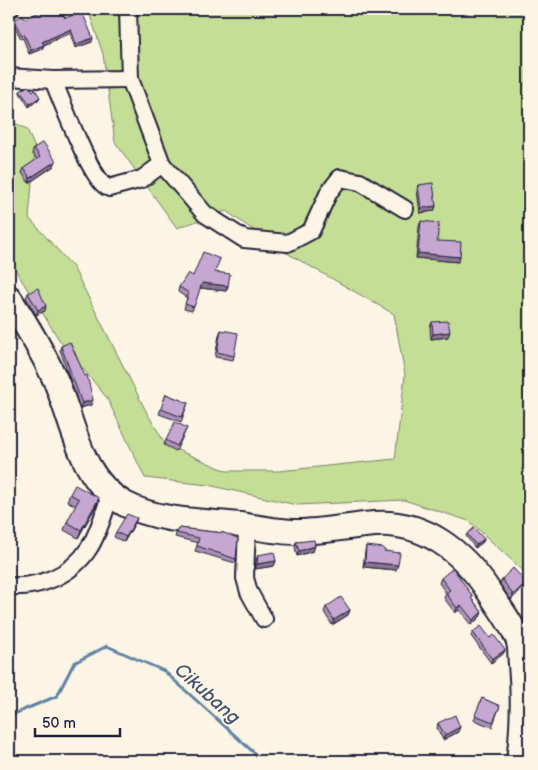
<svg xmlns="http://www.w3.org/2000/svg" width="538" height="770" font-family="'Balsamiq Sans',sans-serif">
<rect width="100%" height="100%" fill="#fcf5e5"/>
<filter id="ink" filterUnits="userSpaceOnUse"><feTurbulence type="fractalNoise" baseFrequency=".02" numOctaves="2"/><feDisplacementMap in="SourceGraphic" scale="10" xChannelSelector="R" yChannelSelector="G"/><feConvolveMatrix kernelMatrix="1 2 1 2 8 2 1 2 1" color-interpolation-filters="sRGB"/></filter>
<g filter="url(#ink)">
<polygon fill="#c5de95" stroke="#748068" points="88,9 529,9 529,576 469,521 404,500 297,505 208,485 145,478 107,398 60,341 9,260 9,120 27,129 35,148 29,218 73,267 147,413 166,445 227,471 279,471 395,459 405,375 394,314 285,252 226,211 177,228 115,142 103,54"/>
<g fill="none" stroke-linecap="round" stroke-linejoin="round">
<polyline stroke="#6183a4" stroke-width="3" points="9,716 57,696 74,663 107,646 164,671 263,761"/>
<defs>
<g id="minor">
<polyline points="9,9 10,9"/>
<polyline points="9,77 53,80 130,79"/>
<path d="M53 80C61 99 93 185 109 188L142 179 162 164 130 79 128 9"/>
<polyline points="162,164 205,214 244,239 288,243 311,231 329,192 340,178 360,182 405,209"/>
<polyline points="247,526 245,578 249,592 264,619"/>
<path d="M9 586C40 588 72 575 89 548 99 533 104 511 111 494"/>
</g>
<path id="highway" d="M9 298C26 324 42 351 55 379 74 422 79 479 125 504 159 522 203 521 241 525 260 528 278 532 297 532 323 532 349 526 375 524 424 521 462 551 488 590 498 606 511 622 518 639 521 646 520 656 521 664 524 696 523 729 519 761"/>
</defs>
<use href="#minor" stroke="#22223b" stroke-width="20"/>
<use href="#highway" stroke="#22223b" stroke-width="28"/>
<use href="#minor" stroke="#fcf5e5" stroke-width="16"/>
<use href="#highway" stroke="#fcf5e5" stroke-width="24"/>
</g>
<g fill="#aa90b5" stroke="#22223b">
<polygon points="37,9 60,9 65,18 92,42 75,48 70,33 44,45 42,49 29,54 23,38 21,39 13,23 14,20 25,19 40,12"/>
<polygon points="20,91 39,99 29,107 20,93"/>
<polygon points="34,148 54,166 29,183 22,173 24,168 37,160 32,153"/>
<polygon points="418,185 436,206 434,211 420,213 417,190"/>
<polygon points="421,221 437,241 458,262 416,258 419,226"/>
<polygon points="215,272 228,286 226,291 200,288 192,311 184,309 187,298 178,292 179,287 193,276"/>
<polygon points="28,293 45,311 36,315 26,298"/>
<polygon points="432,322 448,337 431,339 430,327"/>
<polygon points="221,330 234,356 233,360 215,357 219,335"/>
<polygon points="61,346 91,405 80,408 60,350"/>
<polygon points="166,394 188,403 181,422 159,414"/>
<polygon points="187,428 176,451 164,445 166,440"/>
<polygon points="70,494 96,506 78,538 64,530 67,522 76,506 67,501"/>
<polygon points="137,518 135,523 124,542 114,537 116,532"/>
<polygon points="178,528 224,533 236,559 235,563 195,551 198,543 175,537"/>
<polygon points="467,534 484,539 483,542 475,548 466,536"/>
<polygon points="296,542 315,546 313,551 297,556 295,547"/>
<polygon points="366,546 384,551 396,570 363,567 365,551"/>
<polygon points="258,555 276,561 274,566 255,569 256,560"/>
<polygon points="441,578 472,599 482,612 480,617 471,625 459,610 455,613 444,598 446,593 439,583"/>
<polygon points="502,579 524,587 511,600 500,584"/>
<polygon points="326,607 350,610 348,615 332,625 324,612"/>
<polygon points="529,615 529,626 525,622 527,617"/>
<polygon points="473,632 490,638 505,650 503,654 491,663 471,636"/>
<polygon points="482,698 500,706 492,727 474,720"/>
<polygon points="438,723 458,732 443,740 437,728"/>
</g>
<g fill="#8b7593" stroke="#22223b">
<polygon points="71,29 70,33 41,46 42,42"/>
<polygon points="93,38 92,42 75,48 76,44"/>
<polygon points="44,45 42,49 29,54 31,50"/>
<polygon points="40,97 39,99 29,107 30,104"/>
<polygon points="56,161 54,166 29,183 30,178"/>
<polygon points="436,206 434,211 420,213 421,208"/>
<polygon points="418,253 460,257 458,262 416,258"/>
<polygon points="202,283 228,286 226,291 200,288"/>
<polygon points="46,306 45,311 36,315 38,310"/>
<polygon points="450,332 448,337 431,339 433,334"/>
<polygon points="93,400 91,405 80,408 82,403"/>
<polygon points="99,498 96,506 78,538 81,530"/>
<polygon points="137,518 135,523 124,542 126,537"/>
<polygon points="484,539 483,542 475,548 476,545"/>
<polygon points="315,546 313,551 297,556 299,551"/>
<polygon points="276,561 274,566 255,569 257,564"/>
<polygon points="365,562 398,565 396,570 363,567"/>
<polygon points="526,582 524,587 511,600 513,595"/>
<polygon points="461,605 459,610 455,613 457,608"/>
<polygon points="350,610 348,615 332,625 334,620"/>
<polygon points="482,612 480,617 471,625 473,620"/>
<polygon points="505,650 503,654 491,663 492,659"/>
<polygon points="460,727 458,732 443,740 445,735"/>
</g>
<g fill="#c6a7d2" stroke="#22223b">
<polygon points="42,9 60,9 65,18 82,12 93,38 76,44 71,29 42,42 44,45 31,50 24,34 22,36 14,20 23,15 25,19 44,10"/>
<polygon points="28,86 33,91 35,89 40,97 30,104 20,91"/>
<polygon points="43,142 56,161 30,178 24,168 40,157 34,148"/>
<polygon points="433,183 436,206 421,208 418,185"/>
<polygon points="421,221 439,223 437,241 461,242 460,257 418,253"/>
<polygon points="203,252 220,259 215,272 230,274 228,286 202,283 194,307 185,304 189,293 179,287 188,273 193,276"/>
<polygon points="38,288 46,306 38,310 28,293"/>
<polygon points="448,321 450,332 433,334 432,322"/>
<polygon points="221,330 238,333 234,356 217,352"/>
<polygon points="70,342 85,376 87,375 93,400 82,403 61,346"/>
<polygon points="166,394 188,403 182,417 161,409"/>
<polygon points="175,422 187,428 177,446 166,440"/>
<polygon points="75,485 99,498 81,530 67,522 79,499 70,494"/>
<polygon points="127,514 137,518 126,537 116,532"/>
<polygon points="178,528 224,533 238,538 236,559 197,546 199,538 177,533"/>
<polygon points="474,528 484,539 476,545 467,534"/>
<polygon points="314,540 315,546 299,551 296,542"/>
<polygon points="366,546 384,548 384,551 400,553 398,565 365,562"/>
<polygon points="274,552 276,561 257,564 258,555"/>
<polygon points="453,568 473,597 471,598 482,612 473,620 461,605 457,608 446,593 450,590 441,578"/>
<polygon points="513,568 526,582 513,595 502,579"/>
<polygon points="341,597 350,610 334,620 326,607"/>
<polygon points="481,626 490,638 494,635 505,650 492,659 473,632"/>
<polygon points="482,698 500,706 493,722 475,715"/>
<polygon points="455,715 460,727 445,735 438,723"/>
</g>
</g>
<g text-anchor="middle" stroke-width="4" stroke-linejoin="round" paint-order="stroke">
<g font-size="19" font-style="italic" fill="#425370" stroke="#fcf5e5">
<text transform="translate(208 693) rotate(42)" y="7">Cikubang</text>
</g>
</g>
<rect width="538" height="770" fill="none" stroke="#fcf5e5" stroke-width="30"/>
<rect x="15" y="15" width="508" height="740" fill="none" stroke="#22223b" stroke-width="2" filter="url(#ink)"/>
<path d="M35 728v8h85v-8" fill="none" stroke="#22223b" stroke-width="2.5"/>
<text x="42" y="728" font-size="15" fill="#22223b" stroke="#fcf5e5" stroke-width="4" paint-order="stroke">50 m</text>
</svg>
